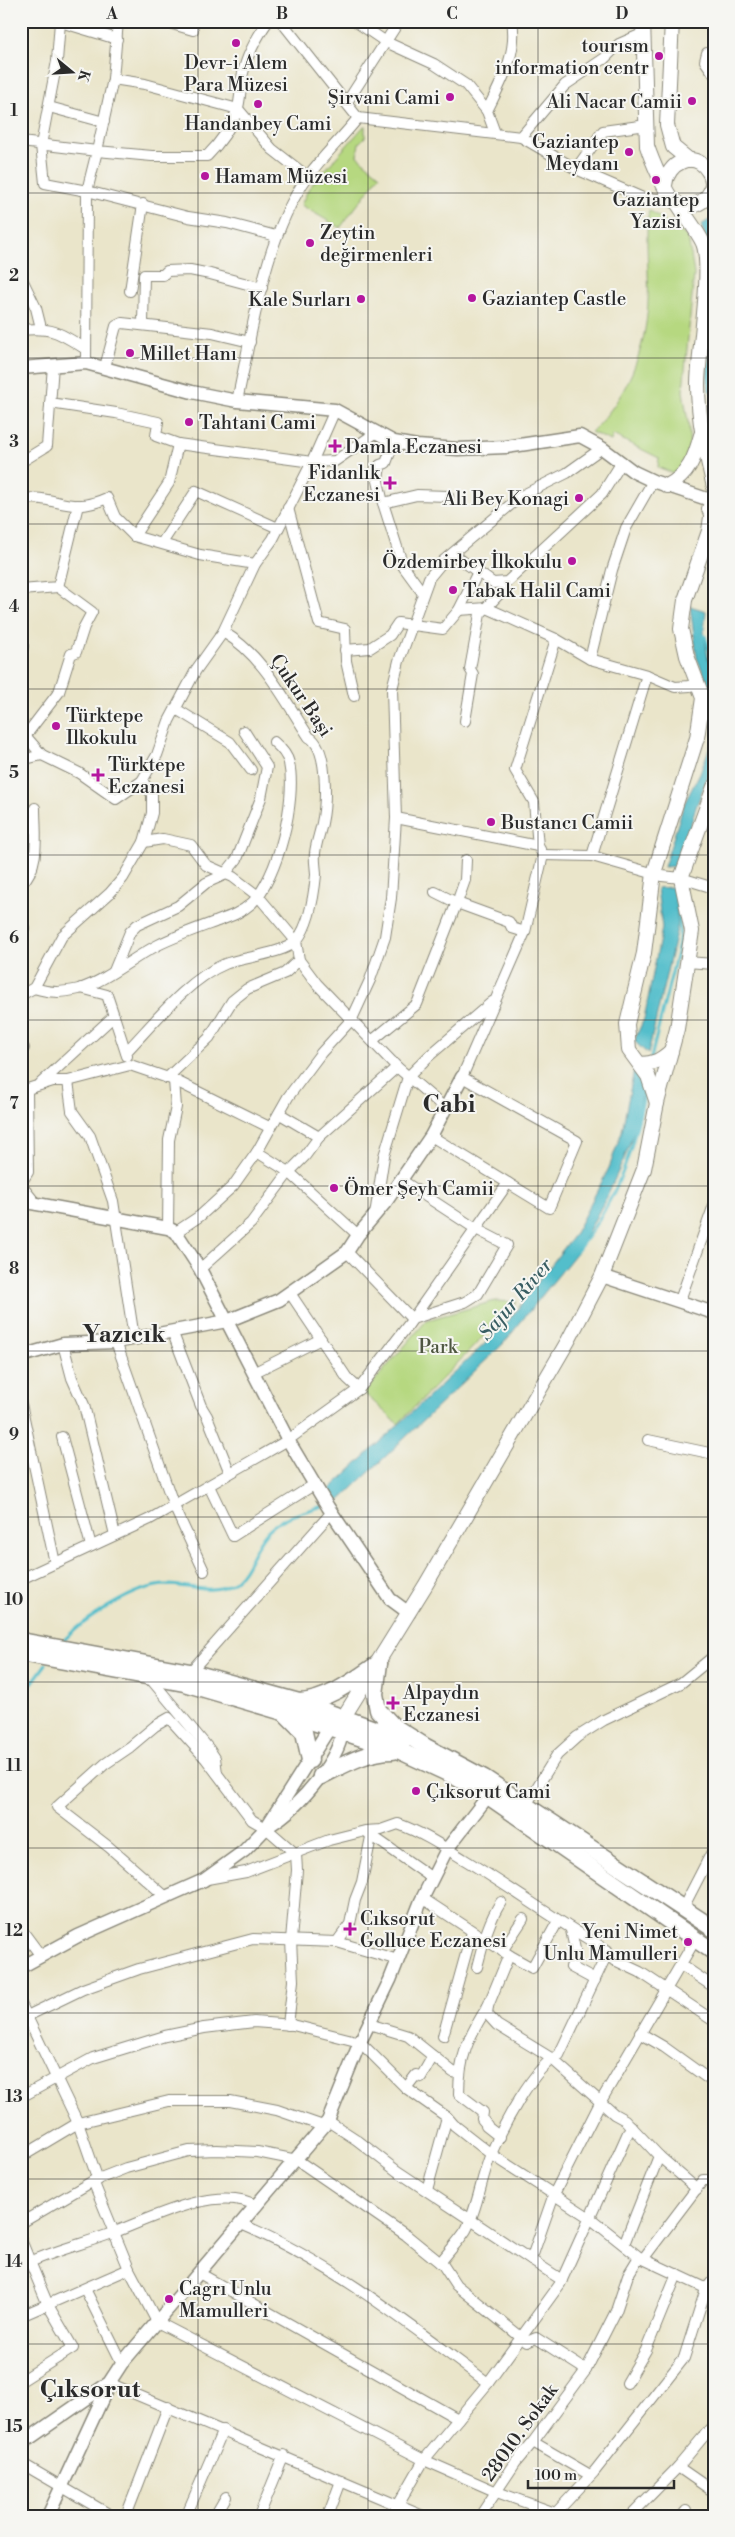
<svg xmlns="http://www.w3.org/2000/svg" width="735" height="2537" font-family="'Libre Bodoni',serif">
<rect width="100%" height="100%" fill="#f6f6f2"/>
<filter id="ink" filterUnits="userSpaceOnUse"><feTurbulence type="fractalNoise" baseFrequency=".02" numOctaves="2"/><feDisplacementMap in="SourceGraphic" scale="10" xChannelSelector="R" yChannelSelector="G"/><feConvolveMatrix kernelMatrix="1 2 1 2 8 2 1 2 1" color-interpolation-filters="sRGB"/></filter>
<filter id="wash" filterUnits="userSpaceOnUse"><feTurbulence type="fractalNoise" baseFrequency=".0096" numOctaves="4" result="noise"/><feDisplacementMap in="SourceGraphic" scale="20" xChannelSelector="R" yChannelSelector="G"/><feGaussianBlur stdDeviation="1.12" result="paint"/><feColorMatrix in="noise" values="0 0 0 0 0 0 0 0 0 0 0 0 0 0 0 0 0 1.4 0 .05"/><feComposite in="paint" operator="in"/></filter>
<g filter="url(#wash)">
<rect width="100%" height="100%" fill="#eae5ca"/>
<g fill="#b6d880" stroke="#708256">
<polygon points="365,125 365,137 359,143 357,156 380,175 340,228 301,205 309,188"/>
<path d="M649 210 688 237 694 274 683 391 689 428 690 458 681 477 658 467 659 458 613 435 611 441 591 432C626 399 646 351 648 302 650 271 644 240 649 210Z"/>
<polygon points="495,1301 517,1302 398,1424 364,1393 427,1320"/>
</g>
<g fill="#52becb" stroke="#3e747b">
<path d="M711 219 714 227V394L709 391 707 376C710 327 720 272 701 225Z"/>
<polygon points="690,606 706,611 704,632 708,659 714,670 714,699 697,658"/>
<polygon points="714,736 714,760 696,807 678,866 664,867 684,804 700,773"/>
<polygon points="673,887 678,924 648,1054 634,1041 644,1019 662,928 657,888"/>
<polygon points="634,1070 643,1081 640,1117 623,1161 606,1198 578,1251 503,1344 336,1504 329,1490 506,1324 574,1235 609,1168 622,1131"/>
</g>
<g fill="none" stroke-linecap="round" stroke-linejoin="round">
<g stroke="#52becb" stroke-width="3">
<polyline points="705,636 714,665"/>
<polyline points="651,1058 679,944 680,924 674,891 674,864"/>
<path d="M577 1251C620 1196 632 1153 646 1086"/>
<path d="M61 1643C83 1620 135 1585 167 1585 188 1585 210 1595 230 1584 247 1575 253 1548 265 1534 278 1517 304 1512 323 1506"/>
<polyline points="21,1698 46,1664"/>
</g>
</g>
</g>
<g filter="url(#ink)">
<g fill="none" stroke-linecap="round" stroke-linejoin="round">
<defs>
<g id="minor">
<polyline points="57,21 117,39"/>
<path d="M118 21 113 79 97 151 152 156H207C220 143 230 129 237 111 241 100 240 85 243 73 247 54 257 37 268 21"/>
<polyline points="162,21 193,30"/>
<polyline points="281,21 358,118 521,137 576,169 643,198 672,200"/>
<polyline points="355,21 386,42 434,64 466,85 487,111"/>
<polyline points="60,22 57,61 41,145 45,183 87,191 86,363"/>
<polyline points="714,33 714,35"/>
<polyline points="707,53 705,61 714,74"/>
<polyline points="113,79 145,84 238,109 272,149 308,177"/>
<polyline points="347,102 399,21"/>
<polyline points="49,107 104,122"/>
<path d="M495 133 487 111C501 82 518 54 512 21"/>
<polyline points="521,137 565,85 605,58 619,44 644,33"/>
<polyline points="21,142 97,151 87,191 188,217 227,223 276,236"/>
<polyline points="576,169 603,131 647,125"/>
<polyline points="21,277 36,308 41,328"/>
<polyline points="130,291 143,204"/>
<polyline points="143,324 144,275 163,275 167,271 190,270 210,274 262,288"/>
<path d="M21 330C51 327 59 332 84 348"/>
<polyline points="105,367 116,326 122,323 212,333 250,342"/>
<path d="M237 401C253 329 264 237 308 176 323 156 342 138 358 118"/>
<polyline points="50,403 116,413 158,422 156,436 178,444"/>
<polyline points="394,442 386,463 380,465 378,481 383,503 403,566 422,592"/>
<polyline points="21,462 47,446 53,365"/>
<path d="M21 499C56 494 68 516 107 498L115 517 134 536 200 555 255 564"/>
<polyline points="383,503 417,495 448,496"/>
<polyline points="288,508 319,623 345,629 346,661 354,696"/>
<polyline points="134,536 169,483 178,444 312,462 335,461 377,432"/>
<polyline points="162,543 196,491 278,528"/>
<polyline points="453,554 493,583 507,582 602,494 622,462"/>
<polyline points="21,590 58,587 78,505"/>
<polyline points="459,610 487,608 556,639 590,659 647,675 675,687 690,686 698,681"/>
<polyline points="21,628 23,646 21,657"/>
<polyline points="345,650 370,648 390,635 398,623 443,629 459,610 478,572"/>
<polyline points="590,659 612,570 626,528 653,481"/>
<polyline points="176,709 230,742 251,770"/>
<polyline points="465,721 473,674 470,669 480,614 503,590"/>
<polyline points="21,731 42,755 79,773 116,799 142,781 157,755 169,721 196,670 223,632 255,564 273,539 312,462 335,410"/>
<polyline points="26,735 59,692 71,654 76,652 84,627 92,612 58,587"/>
<polyline points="21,760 42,755"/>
<polyline points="396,818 538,846 543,855 525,932 462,1077 577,1141 549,1208 431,1136"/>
<polyline points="144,842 163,839 191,845 206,865 233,877 258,896 296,941 299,960 317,984 397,1067 446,1109"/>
<polyline points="538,846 534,802 515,770 556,639"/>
<polyline points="543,855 592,856 662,876 681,878 714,888"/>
<polyline points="592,856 647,675"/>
<polyline points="21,867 32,868"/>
<path d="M21 884C41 866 35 833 35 808"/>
<polyline points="435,892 457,903 509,922 512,928 525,932"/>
<polyline points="21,927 24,928"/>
<polyline points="687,962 714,964"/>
<polyline points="114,971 130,932 137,925 178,906 206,883 224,875 237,859 261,798 267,767 244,731"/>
<path d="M34 988C51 993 61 993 79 989 104 982 134 957 158 945 176 936 196 929 215 922 229 917 241 913 252 903 278 878 297 799 289 763 287 754 281 748 274 742"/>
<polyline points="81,988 107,995 114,1016"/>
<polyline points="21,995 34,988 62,936 110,893 123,878 144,842 152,813 152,794 142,781"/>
<polyline points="373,1040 417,1004 459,897 465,880 466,860"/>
<polyline points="21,1047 24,1048"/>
<path d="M126 1052C153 1024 188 979 225 964 241 958 287 953 297 940 310 924 314 895 316 875 316 868 314 861 315 853 316 843 320 833 322 823 326 804 329 748 309 737 284 699 263 655 223 632"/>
<polyline points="167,1078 209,1038 232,1001 247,989 285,973 299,960"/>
<polyline points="68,1081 72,1111 90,1136 113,1201 134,1338"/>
<polyline points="41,1083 114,1016 127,1056"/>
<polyline points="21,1091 53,1081 68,1081 130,1065 174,1080 271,1128"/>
<polyline points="280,1114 319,1137 397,1067"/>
<polyline points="257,1152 289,1172 358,1235"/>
<polyline points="21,1183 28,1172 27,1090"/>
<polyline points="21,1185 37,1205"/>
<polyline points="375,1215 384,1156 408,1077 429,1056 492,1002"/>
<polyline points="168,1228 169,1140 176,1107 174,1080"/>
<polyline points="176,1232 200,1216 233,1186 257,1152 288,1097 321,1053 352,1019 370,980 385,937 391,898 396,818 392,689 399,661 429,578 443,561 521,496 567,473 602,448"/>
<polyline points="347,1252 412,1319 465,1302 478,1294 507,1245 476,1229 401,1180"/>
<polyline points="200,1269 251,1223 289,1172 305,1156 319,1137"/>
<polyline points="290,1293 347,1378 359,1389"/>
<polyline points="680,1300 714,1205"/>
<polyline points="172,1331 201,1406 207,1416 230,1473"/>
<polyline points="116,1342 174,1506 204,1571"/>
<polyline points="63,1344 72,1378 84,1405 115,1535"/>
<polyline points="255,1372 321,1339"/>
<polyline points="21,1404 55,1563"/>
<polyline points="62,1437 91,1546"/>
<polyline points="648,1440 714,1454"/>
<polyline points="209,1486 233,1536 315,1484"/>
<polyline points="21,1579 150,1519 288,1440 359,1389 409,1324 508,1183"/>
<polyline points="190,1672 332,1512"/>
<polyline points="149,1677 209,1749 215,1758 217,1773"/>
<polyline points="526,1805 557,1755 577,1737 604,1720 681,1683 714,1656"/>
<polyline points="368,1833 432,1878"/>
<path d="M207 1879 246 1872 329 1840 365 1831 381 1830 398 1824C421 1832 444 1847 465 1860 513 1889 558 1922 607 1950L606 1956 640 1972 714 2021"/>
<polyline points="166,1897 109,1847 57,1807 105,1764 130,1747 155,1726 169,1718 206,1759 252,1820 266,1828 296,1854 297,1870 291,1940 293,1981 288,2025"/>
<polyline points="422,1898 509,1955 532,1968 558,1921"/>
<polyline points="683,1908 714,1848"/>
<polyline points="21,1929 41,1956"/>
<polyline points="571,1930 576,1954 571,1967 595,1980"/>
<polyline points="337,1942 350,1924 355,1900 362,1882 371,1837"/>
<polyline points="502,1951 523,1919"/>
<polyline points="509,1955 488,2006 487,2014 497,2025 551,2058 614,2114 625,2120 659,2156 697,2189"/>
<polyline points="681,1965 714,1987"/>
<path d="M477 1967C483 1944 488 1922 501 1902"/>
<polyline points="21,2004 78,2123 98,2180"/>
<path d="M488 2006C468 2037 459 2058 459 2094L483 2112 482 2119 487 2125 486 2126 500 2137"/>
<polyline points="21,2019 83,1989 139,1969 253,1939 337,1942 398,1960"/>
<polyline points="369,2024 408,2036 453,2072 459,2073"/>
<polyline points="640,2033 664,2047 714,2083"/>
<polyline points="443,2036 472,1932"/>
<polyline points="406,2088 416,2075 421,2077 433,2056"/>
<polyline points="21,2097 93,2058 165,2036 204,2028 254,2022 293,2025 360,2042 406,2088 447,2117 454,2125 491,2154 590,2218 639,2257 714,2292"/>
<polyline points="328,2121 357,2140 397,2171 531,2260 554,2194 601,2101 695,1940"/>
<polyline points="21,2157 78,2123 169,2101 230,2101 277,2110 323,2126"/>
<polyline points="93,2181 129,2269 157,2322 424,2460 497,2492 555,2513"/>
<polyline points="427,2190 447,2117"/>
<polyline points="21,2223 93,2181 126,2168 189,2151 217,2150 257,2152 297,2160 406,2235 443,2265 456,2285 522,2338 527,2342 536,2338 586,2370 616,2311 628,2275 639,2257"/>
<path d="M241 2224C332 2263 409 2324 488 2383"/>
<polyline points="21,2240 48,2305 73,2348 21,2381"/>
<polyline points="624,2244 659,2156"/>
<polyline points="643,2259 703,2180 714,2180"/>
<polyline points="531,2260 562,2280"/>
<path d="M440 2263C448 2252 459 2241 466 2230 478 2207 481 2178 491 2154 502 2128 534 2065 559 2055L606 1956"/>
<path d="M21 2266C51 2251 84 2244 115 2232 152 2218 219 2183 257 2206"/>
<polyline points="199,2273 458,2419"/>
<polyline points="85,2289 122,2363"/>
<polyline points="21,2316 129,2269"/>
<polyline points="109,2383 423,2516"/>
<polyline points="627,2383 646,2350 677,2274"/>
<polyline points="533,2442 590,2475"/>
<polyline points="21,2463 112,2516"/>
<polyline points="678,2467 714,2492"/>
<polyline points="126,2516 168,2407"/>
<polyline points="186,2516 223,2430"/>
<polyline points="215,2516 226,2497"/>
<polyline points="259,2516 284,2455"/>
<polyline points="328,2516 341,2481"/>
<polyline points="392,2516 424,2460 488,2383 560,2284 631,2126"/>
<polyline points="480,2516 516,2462 533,2442 586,2370"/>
<polyline points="553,2516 594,2472 684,2358 706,2289 714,2279"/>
<polyline points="630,2516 678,2467 714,2424"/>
<polyline points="682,2516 686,2511"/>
</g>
<g id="tertiary">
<polyline points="21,368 86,363 192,392 237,401 335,410 394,442 417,446 458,449 506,447 580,436 602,448 634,472 653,481 710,500"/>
<polyline points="21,1201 168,1228 176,1232 200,1269 288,1440 328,1507 390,1599 409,1613"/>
<polyline points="602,1276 714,1313"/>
<polyline points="21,1356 63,1344 116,1342 227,1321 279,1300 347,1252 358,1235 385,1203 431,1136 462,1077"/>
<path d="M270 1825C298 1808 344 1757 343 1723"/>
<polyline points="21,1967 78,1936 204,1880 244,1851 266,1828 330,1727 335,1723"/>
<polyline points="21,2444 109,2383 122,2363 328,2121 360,2042 390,1980 421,1901 447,1849 488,1796"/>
<polyline points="48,2516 109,2384"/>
</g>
<g id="secondary">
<path d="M643 21 647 146C651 158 666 195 674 201 693 217 723 192 708 171 694 149 667 163 665 185"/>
<polyline points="672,21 667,125 673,147 689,160"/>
<path d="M678 204C686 217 697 230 703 243 713 268 698 353 698 385 698 420 706 453 714 487"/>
<path d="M667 486C689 475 695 457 701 435"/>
<polyline points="714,494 709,509 714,522"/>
<path d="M641 1064C654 1064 661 1060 671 1051"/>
<polyline points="657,1103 648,1076 629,1050 627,1024 644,953 654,873 697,738 703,698 687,656 681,629 685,600 709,531 711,517"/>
<polyline points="343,1718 425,1586 568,1341 602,1276 644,1169 657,1103 677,1029 692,931 681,878 714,787"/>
</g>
<g id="primary">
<polyline points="21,1641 190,1672 299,1702 405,1740"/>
<polyline points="21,1653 184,1683 283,1712 398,1750 456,1777 488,1796 714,1952"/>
<polyline points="379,1663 375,1694 378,1710 393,1726 426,1747 484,1778 714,1929"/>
<path d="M299 1702C328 1701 356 1679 379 1663"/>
<polyline points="287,1715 304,1732 310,1760"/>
<path d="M321 1776C345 1764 367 1751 393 1751"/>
</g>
</defs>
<use href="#minor" stroke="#8a887a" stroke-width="12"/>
<use href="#tertiary" stroke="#8a887a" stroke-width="15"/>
<use href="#secondary" stroke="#8a887a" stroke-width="16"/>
<use href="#primary" stroke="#8a887a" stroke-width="19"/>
<use href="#minor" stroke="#fff" stroke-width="10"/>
<use href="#tertiary" stroke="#fff" stroke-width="12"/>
<use href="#secondary" stroke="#fff" stroke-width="14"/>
<use href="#primary" stroke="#fff" stroke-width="16"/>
</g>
</g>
<path fill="none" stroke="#2b2b2b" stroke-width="1" stroke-opacity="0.55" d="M198 21V2516M368 21V2516M538 21V2516M21 193H714M21 358H714M21 524H714M21 689H714M21 855H714M21 1020H714M21 1186H714M21 1351H714M21 1517H714M21 1682H714M21 1848H714M21 2013H714M21 2179H714M21 2344H714"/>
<g fill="#b5179e" stroke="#f6f6f2" stroke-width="2">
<circle cx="236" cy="43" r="5"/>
<circle cx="659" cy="56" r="5"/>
<circle cx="450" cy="97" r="5"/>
<circle cx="692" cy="101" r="5"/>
<circle cx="258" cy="104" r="5"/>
<circle cx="629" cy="152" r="5"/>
<circle cx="205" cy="176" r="5"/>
<circle cx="656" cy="180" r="5"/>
<circle cx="310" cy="243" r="5"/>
<circle cx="472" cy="298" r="5"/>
<circle cx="361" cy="299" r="5"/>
<circle cx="130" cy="353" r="5"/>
<circle cx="189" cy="422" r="5"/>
<path d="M332.5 438.5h5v5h5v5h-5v5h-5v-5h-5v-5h5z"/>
<path d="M387.5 475.5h5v5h5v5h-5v5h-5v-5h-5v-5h5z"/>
<circle cx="579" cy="498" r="5"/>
<circle cx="572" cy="561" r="5"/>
<circle cx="453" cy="590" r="5"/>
<circle cx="56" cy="726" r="5"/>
<path d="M95.5 767.5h5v5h5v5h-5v5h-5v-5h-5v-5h5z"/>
<circle cx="491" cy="822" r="5"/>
<circle cx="334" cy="1188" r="5"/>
<path d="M390.5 1695.5h5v5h5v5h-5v5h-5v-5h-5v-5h5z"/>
<circle cx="416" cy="1791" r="5"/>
<path d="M347.5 1921.5h5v5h5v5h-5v5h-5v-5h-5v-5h5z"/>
<circle cx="688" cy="1942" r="5"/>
<circle cx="169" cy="2299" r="5"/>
</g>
<g text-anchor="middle" stroke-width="4" stroke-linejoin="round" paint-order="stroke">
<g font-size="19" fill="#2b2b2b" stroke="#f6f6f2" text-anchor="start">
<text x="649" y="52" text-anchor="end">tourısm<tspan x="649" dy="22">information centr</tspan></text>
<text x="236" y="69" text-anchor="middle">Devr-i Alem<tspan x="236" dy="22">Para Müzesi</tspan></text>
<text x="440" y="104" text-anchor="end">Şirvani Cami</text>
<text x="682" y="108" text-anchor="end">Ali Nacar Camii</text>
<text x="258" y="130" text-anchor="middle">Handanbey Cami</text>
<text x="619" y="148" text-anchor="end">Gaziantep<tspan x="619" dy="22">Meydanı</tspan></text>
<text x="215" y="183">Hamam Müzesi</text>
<text x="656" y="206" text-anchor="middle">Gaziantep<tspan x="656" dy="22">Yazisi</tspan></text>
<text x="320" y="239">Zeytin<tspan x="320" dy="22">değirmenleri</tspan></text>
<text x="482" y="305">Gaziantep Castle</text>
<text x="351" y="306" text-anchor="end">Kale Surları</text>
<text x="140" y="360">Millet Hanı</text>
<text x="199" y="429">Tahtani Cami</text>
<text x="345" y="453">Damla Eczanesi</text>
<text x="380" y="479" text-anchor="end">Fidanlık<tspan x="380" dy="22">Eczanesi</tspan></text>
<text x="569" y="505" text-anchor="end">Ali Bey Konagi</text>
<text x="562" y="568" text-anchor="end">Özdemirbey İlkokulu</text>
<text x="463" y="597">Tabak Halil Cami</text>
<text x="66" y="722">Türktepe<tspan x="66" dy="22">Ilkokulu</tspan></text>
<text x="108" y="771">Türktepe<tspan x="108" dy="22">Eczanesi</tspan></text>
<text x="501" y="829">Bustancı Camii</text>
<text x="344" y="1195">Ömer Şeyh Camii</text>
<text x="403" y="1699">Alpaydın<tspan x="403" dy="22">Eczanesi</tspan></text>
<text x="426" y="1798">Çıksorut Cami</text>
<text x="360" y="1925">Cıksorut<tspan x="360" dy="22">Golluce Eczanesi</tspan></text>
<text x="678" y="1938" text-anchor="end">Yeni Nimet<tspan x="678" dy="22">Unlu Mamulleri</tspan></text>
<text x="179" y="2295">Cagrı Unlu<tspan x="179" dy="22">Mamulleri</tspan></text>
</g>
<g font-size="19" fill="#2b2b2b" stroke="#f6f6f2">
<text transform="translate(302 695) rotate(56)" y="7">Çukur Başi</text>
<text transform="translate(519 2432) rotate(-54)" y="7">28010. Sokak</text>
</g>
<g font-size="19" fill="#4e5640" stroke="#f6f6f2">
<text x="438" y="1353">Park</text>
</g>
<g font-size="20" font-style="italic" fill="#395e63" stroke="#f6f6f2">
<text transform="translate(515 1299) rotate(-49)" y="7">Sajur River</text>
</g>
<g font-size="24" font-weight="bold" fill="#2b2b2b" stroke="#f6f6f2">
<text x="449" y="1112">Cabi</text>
<text x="124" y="1342">Yazıcık</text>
<text x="90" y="2397">Çıksorut</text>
</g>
</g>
<rect width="735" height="2537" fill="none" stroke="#f6f6f2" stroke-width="55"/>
<g transform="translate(72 72) rotate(108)" stroke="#f6f6f2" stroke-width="4" paint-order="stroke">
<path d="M0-4L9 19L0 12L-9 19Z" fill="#2b2b2b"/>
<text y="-8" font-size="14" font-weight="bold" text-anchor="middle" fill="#2b2b2b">K</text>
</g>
<path d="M528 2480v8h146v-8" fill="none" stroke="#2b2b2b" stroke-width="2.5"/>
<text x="535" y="2480" font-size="15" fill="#2b2b2b" stroke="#f6f6f2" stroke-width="4" paint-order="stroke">100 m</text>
<rect x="28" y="28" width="680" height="2482" fill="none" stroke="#2b2b2b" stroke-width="2"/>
<g font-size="16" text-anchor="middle" font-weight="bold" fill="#2b2b2b">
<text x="112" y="19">A</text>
<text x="282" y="19">B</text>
<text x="452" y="19">C</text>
<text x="622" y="19">D</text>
<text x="14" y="116">1</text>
<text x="14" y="281">2</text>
<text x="14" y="447">3</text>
<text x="14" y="612">4</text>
<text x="14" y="778">5</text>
<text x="14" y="943">6</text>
<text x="14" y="1109">7</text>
<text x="14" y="1274">8</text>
<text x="14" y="1440">9</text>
<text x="14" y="1605">10</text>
<text x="14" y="1771">11</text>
<text x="14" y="1936">12</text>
<text x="14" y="2102">13</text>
<text x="14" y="2267">14</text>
<text x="14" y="2432">15</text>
</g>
</svg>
